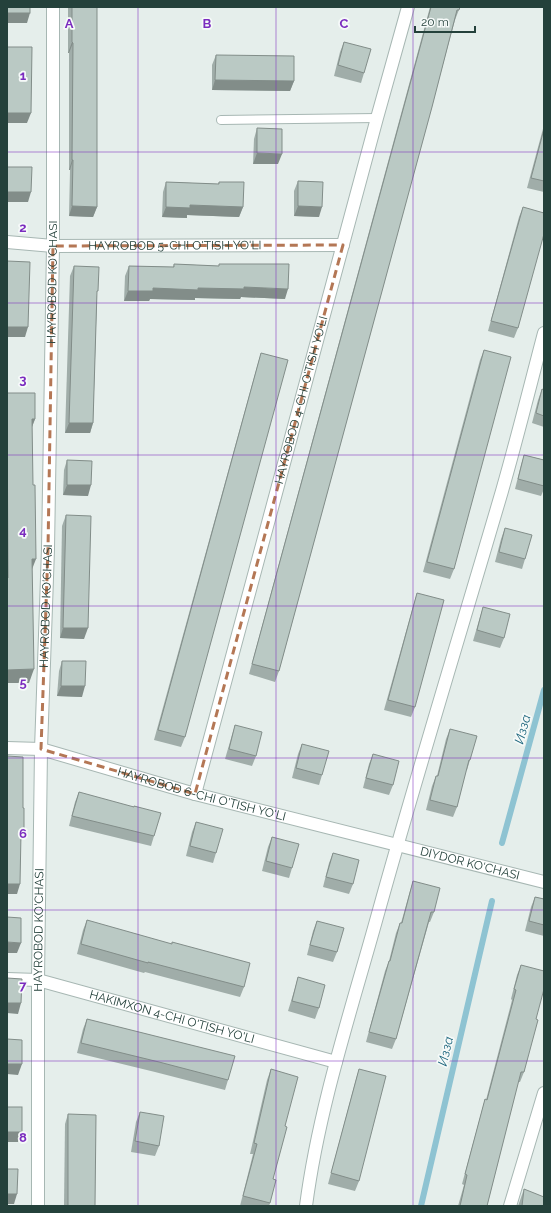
<svg xmlns="http://www.w3.org/2000/svg" width="551" height="1213" font-family="Raleway,sans-serif">
<rect width="100%" height="100%" fill="#e5eeeb"/>
<g fill="none" stroke-linecap="round" stroke-linejoin="round">
<g stroke="#8ec3d2" stroke-width="6">
<polyline points="502,843 544,690"/>
<polyline points="421,1206 492,901"/>
</g>
<defs>
<polyline id="lane" points="221,120 377,118"/>
<g id="street">
<path id="s1" d="M7 242 53 246 343 245"/>
<path id="s2" d="M7 748 41 749 195 794 544 882"/>
<path id="s3" d="M195 794 377 118 408 7"/>
<path id="s4" d="M7 979 38 980 336 1062"/>
<path id="s5" d="M38 1206V980L41 749 48 549 53 246V7"/>
<path d="M306 1206C319 1106 352 1008 379 910 418 770 461 631 502 491 517 439 530 386 544 333"/>
<polyline points="510,1206 544,1093"/>
</g>
</defs>
<use href="#lane" stroke="#a7b7b3" stroke-width="10"/>
<use href="#street" stroke="#a7b7b3" stroke-width="14"/>
<use href="#lane" stroke="#fff" stroke-width="8"/>
<use href="#street" stroke="#fff" stroke-width="12"/>
</g>
<g fill="#a0ada9">
<polygon points="68,7 97,7 97,207 93,217 69,216 70,170 69,170 69,53 68,53"/>
<polygon points="430,7 460,7 455,20 279,671 275,682 249,674"/>
<polygon points="344,42 364,73 361,83 334,76 340,52"/>
<polygon points="216,55 294,81 290,91 212,90 212,65"/>
<polygon points="544,125 544,192 527,188"/>
<polygon points="257,128 278,164 253,164 254,139"/>
<polygon points="298,181 319,217 294,216 294,191"/>
<polygon points="166,182 218,184 219,182 243,207 239,217 187,215 187,218 162,217 163,192"/>
<polygon points="523,207 518,328 514,338 488,331 519,217"/>
<polygon points="174,264 219,266 219,264 285,299 241,297 240,299 195,298 195,300 150,299 149,301 124,301 125,276 129,266 173,267"/>
<polygon points="74,266 97,296 93,423 90,433 65,433 70,276"/>
<polygon points="484,350 454,569 450,579 423,572 480,360"/>
<polygon points="261,353 185,737 181,747 154,740 258,363"/>
<polygon points="542,389 544,390 544,427 532,423 538,400"/>
<polygon points="7,393 35,419 32,427 32,568 29,683 7,683"/>
<polygon points="524,455 544,460 544,489 541,496 515,489 521,465"/>
<polygon points="67,460 88,496 63,495 64,470"/>
<polygon points="66,515 84,639 60,638 62,526"/>
<polygon points="505,528 525,559 522,569 495,562 501,539"/>
<polygon points="417,593 415,707 411,717 384,710 414,603"/>
<polygon points="483,607 504,638 500,648 473,641 480,617"/>
<polygon points="62,661 82,697 57,696 59,671"/>
<polygon points="235,725 256,756 252,766 225,759 232,735"/>
<polygon points="450,729 470,760 467,770 466,770 457,807 453,817 426,810 432,786 436,776 437,776 446,739"/>
<polygon points="302,744 322,775 319,785 292,778 298,754"/>
<polygon points="373,754 393,785 389,795 363,788 369,764"/>
<polygon points="79,792 154,836 151,846 69,826 75,802"/>
<polygon points="196,822 216,853 213,863 186,856 192,832"/>
<polygon points="272,837 292,868 289,878 262,871 268,847"/>
<polygon points="333,853 353,884 349,894 323,887 329,863"/>
<polygon points="413,881 434,912 430,922 429,922 396,1039 392,1049 366,1042 385,971 389,961 396,933 400,923 401,923 410,891"/>
<polygon points="535,897 544,899 544,936 525,931 531,907"/>
<polygon points="87,920 244,987 240,997 145,972 144,973 77,954 83,930"/>
<polygon points="317,921 337,952 333,962 307,955 313,931"/>
<polygon points="521,965 536,1019 524,1072 520,1082 518,1082 487,1206 458,1206 464,1185 462,1184 482,1110 485,1099 486,1100 512,1000 511,999 517,975"/>
<polygon points="298,977 319,1008 315,1019 288,1011 295,988"/>
<polygon points="87,1019 228,1080 225,1090 155,1072 77,1053 83,1029"/>
<polygon points="271,1069 285,1126 273,1179 270,1203 269,1206 240,1206 253,1154 250,1154 267,1080"/>
<polygon points="359,1069 359,1181 355,1191 328,1184 356,1079"/>
<polygon points="140,1112 159,1146 155,1156 131,1152 136,1122"/>
<polygon points="68,1114 95,1206 64,1206 65,1124"/>
<polygon points="524,1189 544,1206 518,1206"/>
</g>
<g fill="#828d89">
<polygon points="7,13 30,13 27,23 7,23"/>
<polygon points="72,42 73,43 69,53 68,53"/>
<polygon points="215,80 294,81 290,91 212,90"/>
<polygon points="7,113 31,113 27,123 7,123"/>
<polygon points="257,153 282,154 278,164 253,164"/>
<polygon points="72,160 73,160 70,170 69,170"/>
<polygon points="7,192 31,192 28,202 7,202"/>
<polygon points="190,205 243,207 239,217 187,215 187,218 162,217 166,207"/>
<polygon points="72,206 97,207 93,217 69,216"/>
<polygon points="298,206 322,207 319,217 294,216"/>
<polygon points="244,287 288,289 285,299 241,297 240,299 195,298 195,300 150,299 149,301 124,301 128,291 153,288"/>
<polygon points="7,327 28,327 25,337 7,337"/>
<polygon points="32,419 35,419 30,432"/>
<polygon points="69,423 93,423 90,433 65,433"/>
<polygon points="67,485 91,485 88,496 63,495"/>
<polygon points="32,559 36,559 31,572"/>
<polygon points="63,628 88,628 84,639 60,638"/>
<polygon points="34,669 29,683 7,683 7,670"/>
<polygon points="61,686 85,686 82,697 57,696"/>
<polygon points="21,833 24,833 20,843"/>
<polygon points="7,884 20,884 17,894 7,894"/>
<polygon points="7,942 21,943 17,953 7,953"/>
<polygon points="7,1003 21,1003 18,1014 7,1013"/>
<polygon points="7,1064 22,1064 18,1075 7,1074"/>
<polygon points="7,1132 22,1132 18,1142 7,1142"/>
<polygon points="7,1194 17,1194 14,1204 7,1204"/>
</g>
<g fill="#bac9c4" stroke="#828d89">
<rect x="7" y="7" width="23" height="6"/>
<polygon points="72,7 97,7 97,207 72,206 73,160 72,160 73,43 72,42"/>
<polygon points="431,7 460,7 459,10 457,10 432,107 279,671 252,664"/>
<polygon points="344,42 371,49 364,73 338,65"/>
<polygon points="7,47 32,47 31,113 7,113"/>
<polygon points="216,55 294,56 294,81 215,80"/>
<polygon points="257,128 282,129 282,154 257,153"/>
<polygon points="544,129 544,181 531,178"/>
<polygon points="7,167 32,167 31,192 7,192"/>
<polygon points="298,181 323,182 322,207 298,206"/>
<polygon points="166,182 219,184 219,182 244,182 243,207 190,205 190,208 166,207"/>
<polygon points="523,207 544,213 544,234 518,328 491,321"/>
<polygon points="7,261 30,262 28,327 7,327"/>
<polygon points="174,264 219,266 219,264 289,264 288,289 244,287 244,289 198,288 198,290 153,288 153,291 128,291 129,266 174,267"/>
<polygon points="74,266 99,267 98,291 97,291 93,423 69,423"/>
<polygon points="484,350 511,357 454,569 427,562"/>
<polygon points="261,353 288,360 185,737 158,730"/>
<polygon points="542,389 544,390 544,416 536,413"/>
<polygon points="7,393 35,393 35,419 32,419 33,485 35,485 36,559 32,559 34,669 7,670 7,578 8,578"/>
<polygon points="524,455 544,460 544,486 518,479"/>
<polygon points="67,460 92,461 91,485 67,485"/>
<polygon points="66,515 91,516 88,628 63,628"/>
<polygon points="505,528 532,535 525,559 499,552"/>
<polygon points="417,593 444,600 415,707 388,700"/>
<polygon points="483,607 510,614 504,638 477,630"/>
<polygon points="62,661 86,661 85,686 61,686"/>
<polygon points="235,725 262,732 256,756 229,749"/>
<polygon points="450,729 477,736 470,760 469,760 457,807 430,800 436,776 438,776"/>
<polygon points="302,744 329,751 322,775 296,768"/>
<polygon points="373,754 399,761 393,785 366,778"/>
<polygon points="7,756 23,757 23,808 24,808 24,833 21,833 20,884 7,884"/>
<polygon points="79,792 134,807 134,806 161,813 154,836 72,816"/>
<polygon points="196,822 223,829 216,853 190,846"/>
<polygon points="272,837 299,844 292,868 266,861"/>
<polygon points="333,853 359,860 353,884 326,877"/>
<polygon points="413,881 440,888 434,912 431,912 396,1039 369,1032 389,961 390,961 400,923 402,923"/>
<polygon points="535,897 544,899 544,925 529,921"/>
<polygon points="7,917 21,918 21,943 7,942"/>
<polygon points="87,920 172,944 172,942 250,963 244,987 148,962 148,963 81,944"/>
<polygon points="317,921 344,928 337,952 310,945"/>
<polygon points="521,965 544,971 544,989 536,1019 538,1020 524,1072 521,1072 487,1206 460,1206 467,1175 465,1174 485,1099 487,1100 516,990 514,989"/>
<polygon points="298,977 325,985 319,1008 292,1001"/>
<polygon points="7,978 22,979 21,1003 7,1003"/>
<polygon points="87,1019 235,1056 228,1080 159,1062 81,1043"/>
<polygon points="7,1039 22,1040 22,1064 7,1064"/>
<polygon points="271,1069 298,1077 285,1126 287,1127 273,1179 276,1180 270,1203 243,1196 257,1144 254,1143"/>
<polygon points="359,1069 386,1076 359,1181 331,1173"/>
<rect x="7" y="1107" width="15" height="25"/>
<polygon points="140,1112 164,1116 159,1146 135,1141"/>
<polygon points="68,1114 96,1115 95,1206 68,1206"/>
<polygon points="7,1169 18,1169 17,1194 7,1194"/>
<polygon points="524,1189 544,1197 544,1206 522,1206"/>
</g>
<path fill="none" stroke="#b47755" stroke-width="3" stroke-dasharray="8 5" stroke-linejoin="round" d="M343 245 195 794 41 749 48 549 53 246Z"/>
<path fill="none" stroke="#7b2cbf" stroke-width="1" stroke-opacity="0.55" d="M138 7V1206M276 7V1206M413 7V1206M7 152H544M7 303H544M7 455H544M7 606H544M7 758H544M7 910H544M7 1061H544"/>
<g text-anchor="middle" stroke-width="3.5" stroke-linejoin="round" paint-order="stroke">
<g font-size="12" fill="#24413b" stroke="#f6faf9">
<text dy="4" stroke="none"><textPath href="#s1" startOffset="168">HAYROBOD 5-CHI O'TISH YO'LI</textPath></text>
<text dy="4" stroke="none"><textPath href="#s5" startOffset="924">HAYROBOD KO'CHASI</textPath></text>
<text dy="4" stroke="none"><textPath href="#s3" startOffset="408">HAYROBOD 4-CHI O'TISH YO'LI</textPath></text>
<text dy="4" stroke="none"><textPath href="#s5" startOffset="600">HAYROBOD KO'CHASI</textPath></text>
<text dy="4" stroke="none"><textPath href="#s2" startOffset="201">HAYROBOD 6-CHI O'TISH YO'LI</textPath></text>
<text dy="4" stroke="none"><textPath href="#s2" startOffset="478">DIYDOR KO'CHASI</textPath></text>
<text dy="4" stroke="none"><textPath href="#s5" startOffset="276">HAYROBOD KO'CHASI</textPath></text>
<text dy="4" stroke="none"><textPath href="#s4" startOffset="170">HAKIMXON 4-CHI O'TISH YO'LI</textPath></text>
</g>
<g font-size="13" font-style="italic" fill="#1d667d" stroke="#f6faf9">
<text transform="translate(522 729) rotate(-75)" y="5">Изза</text>
<text transform="translate(445 1051) rotate(-77)" y="5">Изза</text>
</g>
</g>
<g font-size="13" text-anchor="middle" font-weight="bold" fill="#7b2cbf" stroke="#f6faf9" stroke-width="3.5" stroke-linejoin="round" paint-order="stroke">
<text x="69" y="28">A</text>
<text x="207" y="28">B</text>
<text x="344" y="28">C</text>
<text x="23" y="80">1</text>
<text x="23" y="232">2</text>
<text x="23" y="384">3</text>
<text x="23" y="535">4</text>
<text x="23" y="687">5</text>
<text x="23" y="838">6</text>
<text x="23" y="990">7</text>
<text x="23" y="1142">8</text>
</g>
<rect width="551" height="1213" fill="none" stroke="#24413b" stroke-width="16"/>
<path d="M415 26v6h60v-6" fill="none" stroke="#24413b" stroke-width="2"/>
<text x="421" y="26" font-size="12" fill="#24413b" stroke="#f6faf9" stroke-width="3" paint-order="stroke">20 m</text>
</svg>
